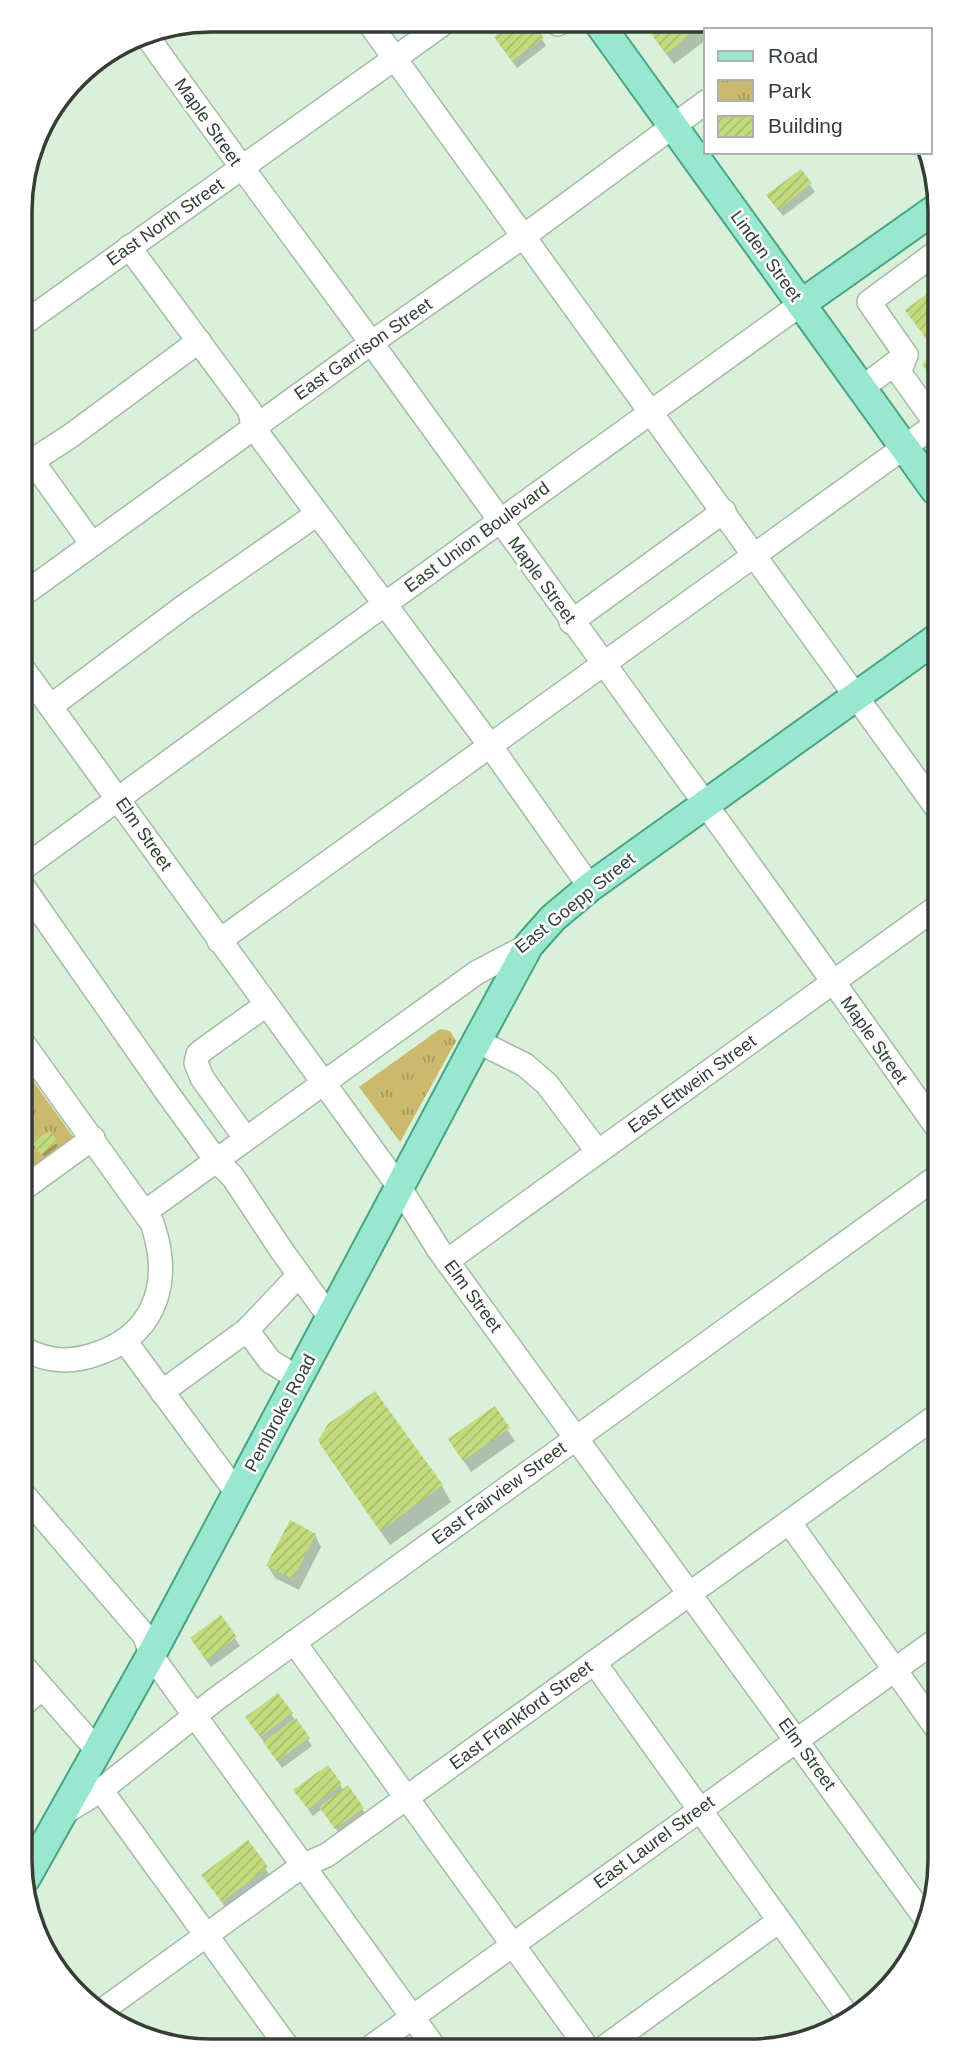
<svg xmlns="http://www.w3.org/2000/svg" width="960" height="2071" font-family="Arial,sans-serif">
<defs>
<pattern id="park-tufts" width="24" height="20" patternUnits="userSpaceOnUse" patternTransform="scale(1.75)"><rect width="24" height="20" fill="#cbb96d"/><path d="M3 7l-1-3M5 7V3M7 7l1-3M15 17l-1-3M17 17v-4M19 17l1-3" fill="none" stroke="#a6985a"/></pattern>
<pattern id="building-hatch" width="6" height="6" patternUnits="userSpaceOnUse" patternTransform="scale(1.75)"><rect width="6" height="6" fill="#c3db7d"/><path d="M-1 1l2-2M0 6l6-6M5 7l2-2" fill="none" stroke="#a8bd6d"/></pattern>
</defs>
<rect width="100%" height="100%" fill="#d9f0d9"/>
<g fill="url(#park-tufts)">
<polygon points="440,1029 450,1031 456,1041 400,1142 359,1087"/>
<polygon points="23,1067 76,1141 23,1180"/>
</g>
<g fill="#0003">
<polygon points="670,22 730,23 720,30 706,30 706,40 674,64 660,46"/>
<polygon points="542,39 546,46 517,68 500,45"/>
<polygon points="800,171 815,192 783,216 773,203"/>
<polygon points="49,1133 58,1146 44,1157 34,1143"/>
<polygon points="494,1409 515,1441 471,1472 457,1451"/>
<polygon points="329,1457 442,1486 451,1502 390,1545"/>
<polygon points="315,1535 321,1547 299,1590 275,1578 268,1566"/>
<polygon points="221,1618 240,1646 211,1667 196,1646"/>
<polygon points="291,1714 312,1746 282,1768 252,1725"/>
<polygon points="327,1767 344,1791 347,1788 367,1816 341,1836 322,1809 313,1816 300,1798"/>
<polygon points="247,1842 276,1884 232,1917 203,1875"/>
</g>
<g fill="url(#building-hatch)">
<polygon points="501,21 531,21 544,38 512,61 494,37 500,32 495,25"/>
<polygon points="667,22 708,22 666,54 651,34"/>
<polygon points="801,169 812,183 778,210 766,195"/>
<polygon points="935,288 935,351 905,310"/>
<polygon points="935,355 935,382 922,364"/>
<polygon points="50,1131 58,1142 41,1155 32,1142 41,1133 43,1135"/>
<polygon points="375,1391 443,1485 380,1531 318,1441 328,1424"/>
<polygon points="495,1406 510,1428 463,1461 448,1439"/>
<polygon points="290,1520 316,1534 293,1579 266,1566"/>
<polygon points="221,1615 237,1637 206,1660 190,1638"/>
<polygon points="278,1693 293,1713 260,1737 245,1717"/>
<polygon points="296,1718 310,1738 277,1761 263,1742"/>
<polygon points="328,1765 342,1784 308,1809 293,1790"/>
<polygon points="348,1785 364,1808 335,1829 319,1807"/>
<polygon points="248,1840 268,1867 222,1902 201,1875"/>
</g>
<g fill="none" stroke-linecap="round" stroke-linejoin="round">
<defs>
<g id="minor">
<polyline points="367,20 936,807"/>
<polyline points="556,21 558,24"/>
<polyline points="772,23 777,30"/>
<path d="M144 32C219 138 297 241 373 345 562 606 752 866 938 1129"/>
<polyline points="129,247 250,411 253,427 489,744 590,887"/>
<polyline points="934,254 869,302 906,355 899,372 935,422"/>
<polyline points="20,326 447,21"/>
<polyline points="862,388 906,355"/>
<polyline points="33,462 92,544"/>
<polyline points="21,468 69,437 199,341"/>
<polyline points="21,596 371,343 524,236 706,102"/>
<polyline points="571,622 724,511"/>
<polyline points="21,666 400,1188 439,1250 929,1923"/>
<polyline points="51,706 185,606 317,514"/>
<polyline points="22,869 385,604 801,304"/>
<polyline points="22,885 168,1094 216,1160 233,1177 282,1251 331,1319"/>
<polyline points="219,941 935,425"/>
<polyline points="477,1041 525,1065 547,1084 598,1152"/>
<path d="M23 1043 152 1223C171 1277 159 1330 102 1352 74 1363 50 1363 24 1349"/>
<polyline points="246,1139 202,1078 196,1063 198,1054 207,1047 266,1005"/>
<polyline points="23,1189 93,1138"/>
<polyline points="145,1212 476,973 529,945"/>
<polyline points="447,1261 937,907"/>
<polyline points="247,1330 299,1275"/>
<polyline points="125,1341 237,1493"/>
<polyline points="162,1392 247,1330 270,1361 299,1379"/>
<polyline points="24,1495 145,1636 151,1655 434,2047"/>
<polyline points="789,1522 940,1733"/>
<polyline points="294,1642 586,2046"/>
<polyline points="594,1662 847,2015"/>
<polyline points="25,1668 97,1750"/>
<polyline points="25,1703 42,1688"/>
<polyline points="101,1790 288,2048"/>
<polyline points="64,1813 101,1790 216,1699 938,1176"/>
<polyline points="100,2012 302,1866 327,1855 939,1414"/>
<polyline points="606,2046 779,1921"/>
<polyline points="371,2047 939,1638"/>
</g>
<g id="major">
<polyline points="598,22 935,490"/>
<polyline points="801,304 934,210"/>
<polyline points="26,1878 151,1655 477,1041 529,945 553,918 590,887 936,639"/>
</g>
</defs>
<use href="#minor" stroke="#a5bba5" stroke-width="26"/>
<use href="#major" stroke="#49a385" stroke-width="32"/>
<use href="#minor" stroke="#fff" stroke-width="23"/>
<use href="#major" stroke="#98e8d0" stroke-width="28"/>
</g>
<g text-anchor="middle" stroke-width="5" stroke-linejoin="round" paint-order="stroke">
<g font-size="18" fill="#353e35" stroke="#fff">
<text transform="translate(208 122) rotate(55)" y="6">Maple Street</text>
<text transform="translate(165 222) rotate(-35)" y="6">East North Street</text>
<text transform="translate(766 256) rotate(54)" y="6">Linden Street</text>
<text transform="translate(363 349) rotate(-35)" y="6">East Garrison Street</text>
<text transform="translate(477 537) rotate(-36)" y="6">East Union Boulevard</text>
<text transform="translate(542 580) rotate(54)" y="6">Maple Street</text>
<text transform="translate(144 834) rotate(55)" y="6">Elm Street</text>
<text transform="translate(575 903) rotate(-39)" y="6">East Goepp Street</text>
<text transform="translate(874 1040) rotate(55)" y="6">Maple Street</text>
<text transform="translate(692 1084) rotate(-36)" y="6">East Ettwein Street</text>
<text transform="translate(473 1296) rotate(54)" y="6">Elm Street</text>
<text transform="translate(280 1413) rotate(-62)" y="6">Pembroke Road</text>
<text transform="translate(499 1493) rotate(-36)" y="6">East Fairview Street</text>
<text transform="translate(521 1715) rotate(-36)" y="6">East Frankford Street</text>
<text transform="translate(807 1754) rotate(54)" y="6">Elm Street</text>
<text transform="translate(654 1842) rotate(-36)" y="6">East Laurel Street</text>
</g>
</g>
<path d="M0 0H960V2071H0ZM211 32H749A179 179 0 0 1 928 211V1860A179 179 0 0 1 749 2039H211A179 179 0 0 1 32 1860V211A179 179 0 0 1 211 32Z" fill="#fff" fill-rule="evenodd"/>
<path fill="none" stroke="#353e35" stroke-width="3.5" d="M211 32H749A179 179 0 0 1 928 211V1860A179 179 0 0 1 749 2039H211A179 179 0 0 1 32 1860V211A179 179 0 0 1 211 32Z"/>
<rect x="704" y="28" width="228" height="126" fill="#ffffff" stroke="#aeb2ae" stroke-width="2"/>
<rect x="718" y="51" width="35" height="10" fill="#98e8d0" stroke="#aeb2ae" stroke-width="2"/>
<text x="768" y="63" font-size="21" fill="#353e35">Road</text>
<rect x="718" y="80" width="35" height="21" fill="url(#park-tufts)" stroke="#aeb2ae" stroke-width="2"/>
<text x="768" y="98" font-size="21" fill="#353e35">Park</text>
<rect x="718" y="116" width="35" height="21" fill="url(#building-hatch)" stroke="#aeb2ae" stroke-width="2"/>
<text x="768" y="133" font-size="21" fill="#353e35">Building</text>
</svg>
